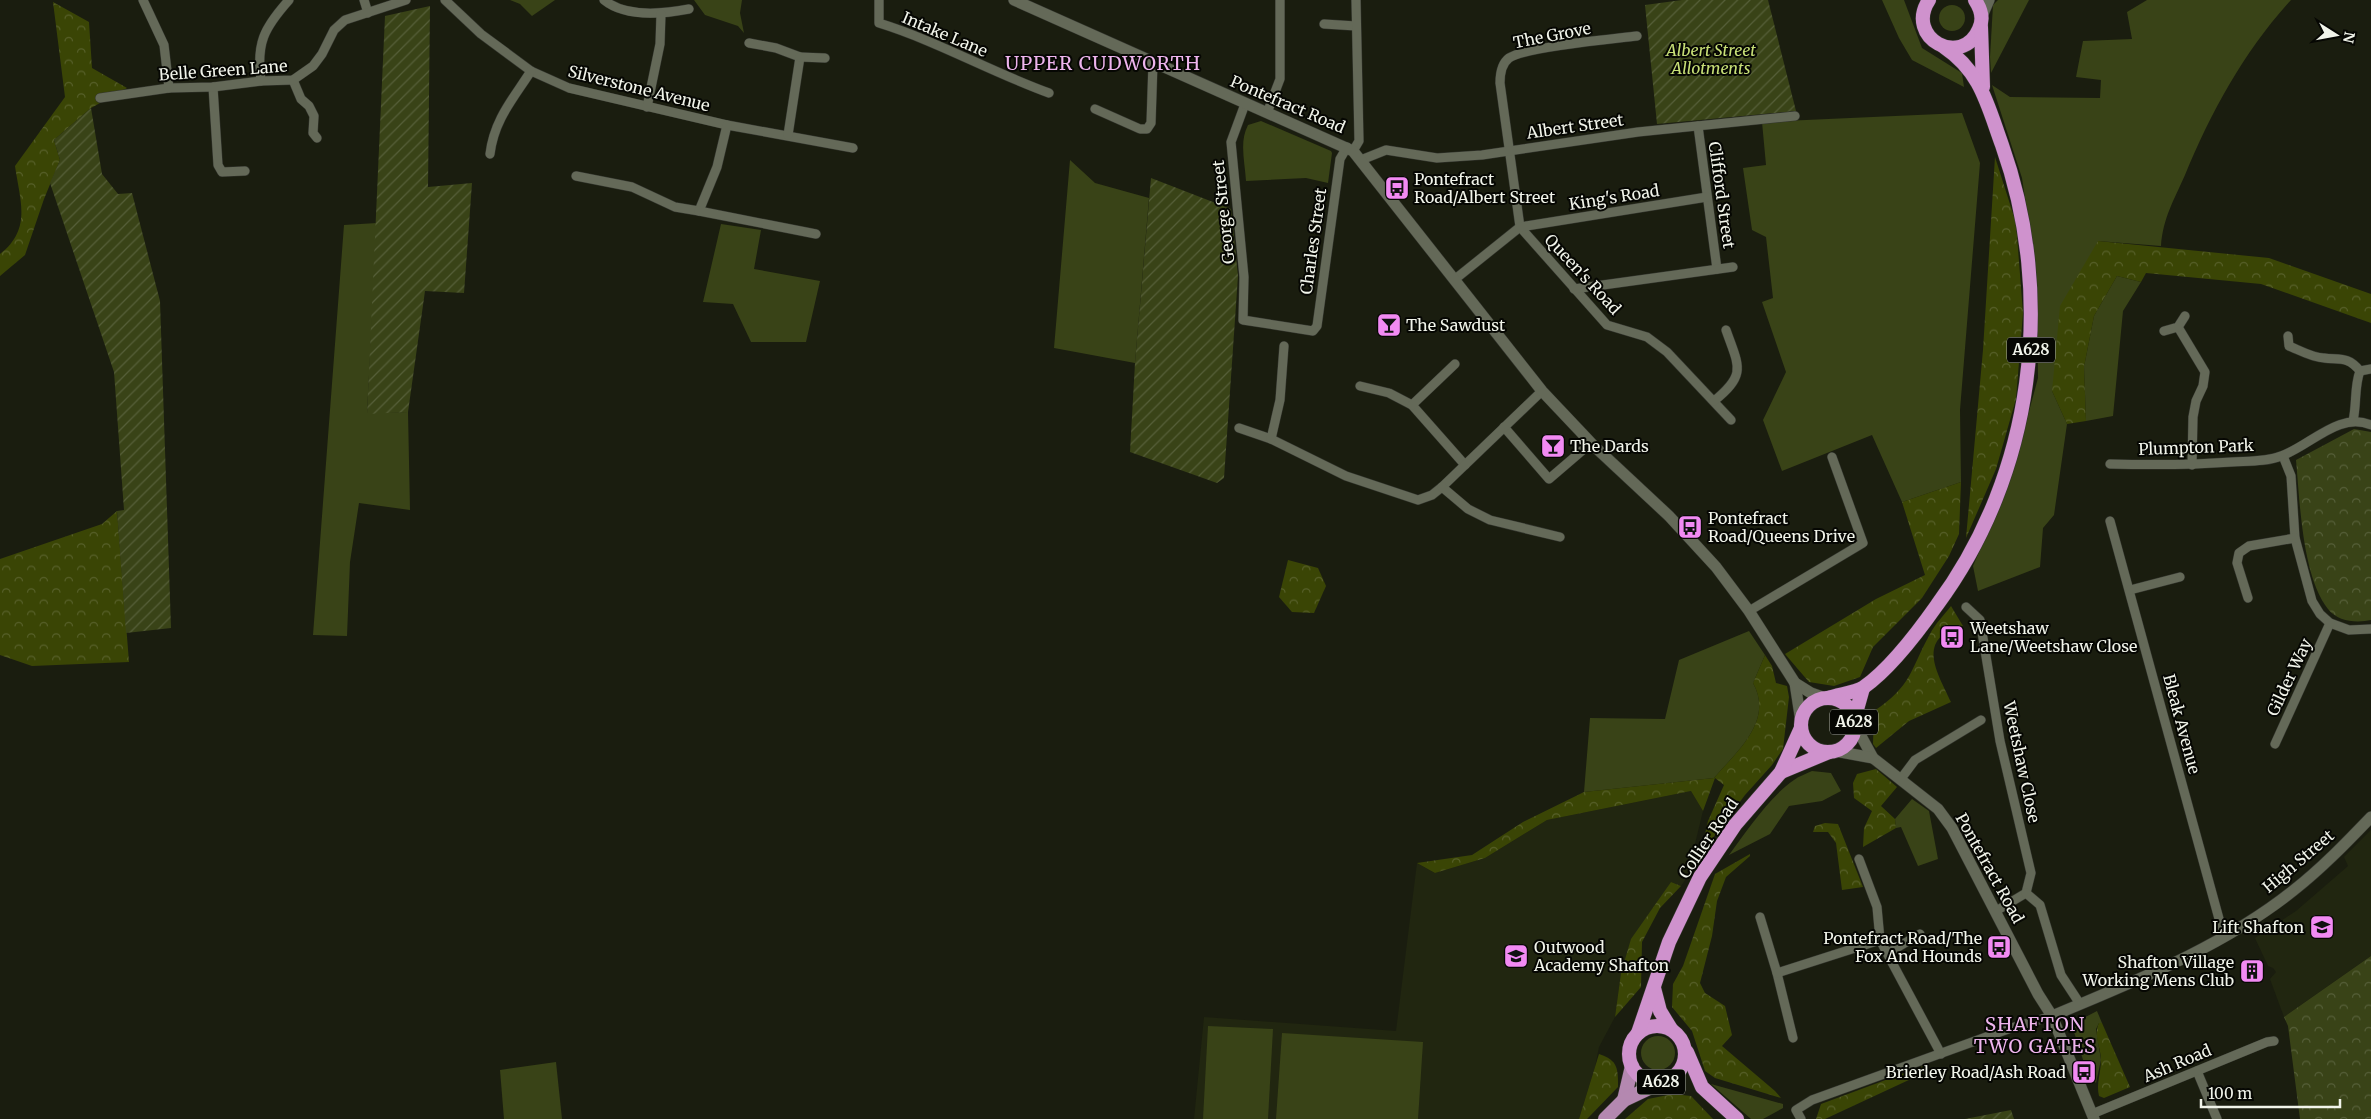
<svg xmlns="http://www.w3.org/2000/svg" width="2371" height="1119" font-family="Merriweather,serif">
<defs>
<pattern id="forest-crowns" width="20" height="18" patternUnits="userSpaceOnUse" patternTransform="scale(1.25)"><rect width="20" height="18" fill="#3a4505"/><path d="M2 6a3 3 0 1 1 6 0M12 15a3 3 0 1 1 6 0" fill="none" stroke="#57602a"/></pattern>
<pattern id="park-crowns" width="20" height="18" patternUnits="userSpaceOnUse" patternTransform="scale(1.25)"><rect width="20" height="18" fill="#394317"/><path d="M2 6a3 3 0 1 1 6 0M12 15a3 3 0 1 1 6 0" fill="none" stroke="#565f39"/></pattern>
<pattern id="garden-furrows" width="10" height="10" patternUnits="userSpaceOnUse" patternTransform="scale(1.25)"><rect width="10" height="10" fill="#394317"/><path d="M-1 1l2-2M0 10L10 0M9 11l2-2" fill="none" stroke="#565f39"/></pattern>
</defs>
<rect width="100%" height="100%" fill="#1a1d0f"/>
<g fill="#212610">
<polygon points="1691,791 1703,811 1693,852 1698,861 1681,886 1671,882 1621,973 1615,1017 1599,1047 1595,1067 1579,1119 1194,1119 1204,1017 1396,1031 1417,863 1435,873 1485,858 1547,820"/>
<polygon points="2371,830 2371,956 2284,1017 2270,979 2276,972 2273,968 2268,966 2255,938 2296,911 2348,866 2344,857"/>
</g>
<g fill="#394317">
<polygon points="510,0 555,0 532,16 520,4"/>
<polygon points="694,0 742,0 740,13 744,33 738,26 705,15"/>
<polygon points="1882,0 1904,0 1922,48 1962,73 1964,87 1912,60 1899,38"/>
<polygon points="1998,0 2029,0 1991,73 1990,57 1993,5"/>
<path d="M2147 0H2291C2245 50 2211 112 2185 175 2174 200 2163 218 2161 246L2098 241 2052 391 2067 424 2054 515 2043 528 2040 567 1978 591 1973 566 2011 478 2038 378 2037 279 2022 178 1992 85 2010 97 2100 98 2101 80 2076 77 2083 41 2132 39 2127 12Z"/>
<circle cx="1952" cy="18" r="13"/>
<polygon points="1962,113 1980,163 1960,410 1961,482 1902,502 1872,435 1782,471 1763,420 1786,372 1762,302 1773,298 1766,237 1752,230 1743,168 1766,165 1762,122"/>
<path d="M1261 121 1331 151 1332 153 1328 183 1306 178 1246 181C1245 162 1239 142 1248 125Z"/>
<polygon points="1070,160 1095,183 1149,198 1135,363 1054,348"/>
<polygon points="377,223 367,413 408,412 410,510 359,503 350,562 347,636 313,635 344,225"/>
<polygon points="721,224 761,230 754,269 820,281 806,342 751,342 733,304 703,302"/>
<polygon points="2117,276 2141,282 2123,311 2113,416 2086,421 2084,367 2094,316"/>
<path d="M1749 631 1765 655 1753 683C1774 721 1737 751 1714 778L1584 792 1590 718 1665 719 1679 660Z"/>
<path d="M1812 771 1831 773 1841 791 1822 801 1789 806 1770 834 1729 855C1745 833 1771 795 1794 780 1799 776 1806 774 1812 771Z"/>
<polygon points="1912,799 1929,811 1938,859 1918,866 1901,827 1896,828 1895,819"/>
<polygon points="2097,1011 2102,1023 2099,1023 2096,1029 2101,1060 2096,1083 2088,1075 2073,1029 2074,1023"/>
<polygon points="1208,1026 1273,1029 1268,1119 1203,1119"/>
<polygon points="1282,1033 1423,1042 1418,1119 1276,1119"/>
<circle cx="1658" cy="1053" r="17"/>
<polygon points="556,1062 562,1119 504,1119 500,1070"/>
<polygon points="1711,1084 1783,1104 1783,1108 1763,1119 1751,1119"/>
</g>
<g fill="url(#forest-crowns)">
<path d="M53 2 89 22 92 68 127 88 91 108 54 140 60 160 44 199 25 255 0 276V254C32 229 20 201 15 166L65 97Z"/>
<polygon points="1995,157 2016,223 2023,313 2016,399 1996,469 1966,538 1983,350"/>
<polygon points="2098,241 2269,258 2371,294 2371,323 2261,284 2146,273 2141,282 2117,276 2094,316 2084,367 2086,421 2067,424 2052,391 2060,306"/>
<polygon points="1961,482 1959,534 1949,556 1922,598 1873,647 1860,677 1834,686 1809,682 1785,654 1876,599 1925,575 1902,502"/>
<polygon points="117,511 129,662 32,666 0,655 0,559 102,524"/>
<polygon points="1288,560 1318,568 1326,586 1314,613 1292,612 1279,597"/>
<path d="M1951 606 1963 626C1915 638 1937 672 1951 702L1909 721 1876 748 1873 744 1874 711C1912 686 1910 670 1930 634 1935 624 1944 615 1951 606Z"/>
<path d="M1765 655 1772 666 1776 683 1787 686 1789 697 1783 749 1772 765 1745 795 1709 843 1702 847 1708 821 1724 785 1715 778 1703 811 1691 791 1547 820 1485 858 1435 873 1417 863 1472 855 1523 822 1584 792 1714 778C1737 751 1774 721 1753 683Z"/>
<polygon points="1876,769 1897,787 1881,806 1895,819 1896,828 1863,847 1864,828 1872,811 1854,798 1853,783 1857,774"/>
<polygon points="1825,823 1838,824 1863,887 1842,890 1836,843 1828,832 1813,832 1815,826"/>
<polygon points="1750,854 1750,856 1726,877 1717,901 1712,936 1700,983 1705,993 1725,1006 1732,1035 1722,1046 1775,1091 1781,1098 1715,1078 1705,1071 1692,1031 1672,1007 1673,984 1683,966 1715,874"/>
<polygon points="1671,882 1681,886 1660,908 1642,942 1641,987 1615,1017 1621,973 1631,939"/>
<path d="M2099 1023H2102L2130 1087 2104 1098 2099 1096C2096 1083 2101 1073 2101 1060 2101 1047 2093 1035 2099 1023Z"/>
<path d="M1599 1054C1618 1060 1618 1069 1618 1087L1587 1119H1579Z"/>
<polygon points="1926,1065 1926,1072 1825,1119 1816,1119 1821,1104"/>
<polygon points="1673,1094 1691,1096 1713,1119 1625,1119 1648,1099"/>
</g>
<g fill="url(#park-crowns)">
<path d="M2354 429 2371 432V620C2357 623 2338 622 2328 609 2302 576 2300 502 2296 460Z"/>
<polygon points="2371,956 2371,1119 2300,1119 2288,1026 2284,1017"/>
</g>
<g fill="url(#garden-furrows)">
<polygon points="1682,0 1768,0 1796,111 1657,124 1645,5"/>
<polygon points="430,6 428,187 472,183 464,293 425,291 408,412 367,414 385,16"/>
<polygon points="91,108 102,174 118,194 132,193 160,301 171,628 126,633 117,511 124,510 114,372 50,183 60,160 54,140"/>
<polygon points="1151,178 1231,209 1238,276 1224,478 1217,483 1130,452 1135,363"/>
<polygon points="2011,1110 2014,1119 1965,1119"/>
</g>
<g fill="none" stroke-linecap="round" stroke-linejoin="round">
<defs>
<g id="minor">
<polyline points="143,0 164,45 169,88"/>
<polyline points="364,0 368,13"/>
<polyline points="445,0 481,34 531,71 569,88 727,125 853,148"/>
<path d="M604 0C626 18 663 14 689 9"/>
<path d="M879 0V23C937 41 991 72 1049 93"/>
<polyline points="1324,24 1356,26"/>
<path d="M1637 36C1614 39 1524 47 1509 58 1501 64 1500 74 1500 83L1520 227 1607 325 1647 337 1667 352 1731 420"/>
<polyline points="749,43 776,48 800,57 788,135"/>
<polyline points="800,57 825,58"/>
<polyline points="293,80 301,99 309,106 314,116 313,133 317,138"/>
<path d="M261 81C256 43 264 28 289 0"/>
<polyline points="213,87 218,165 222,172 245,171"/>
<polyline points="100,98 169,88 213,87 261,81 293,80 313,66 322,54 334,30 345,20 406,0"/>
<polyline points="1245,104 1231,142 1244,277 1243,320 1313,331 1317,326 1340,159 1347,147"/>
<polyline points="647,107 660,44 661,14"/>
<polyline points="1095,109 1140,129 1147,129 1151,123 1153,63"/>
<polyline points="1267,113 1280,79 1280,0"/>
<polyline points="1698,126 1717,269"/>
<polyline points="1353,151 1359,141 1356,0"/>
<path d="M490 154C494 120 513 99 531 71"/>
<polyline points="1361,160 1386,150 1437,158 1482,155 1638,132 1795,116"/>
<polyline points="576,176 632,187 675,207 699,211 717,167 727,125"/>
<polyline points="699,211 816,234"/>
<polyline points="1454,280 1520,227 1707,197"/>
<polyline points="1574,289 1733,267"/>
<polyline points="2178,327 2205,372 2203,386 2196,401 2193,417 2192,465"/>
<polyline points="2164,331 2178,327 2185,316"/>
<path d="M2288 336 2289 346C2299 350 2313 358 2324 358 2340 360 2348 356 2360 371 2354 387 2357 403 2353 421"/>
<polyline points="2360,371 2371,369"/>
<polyline points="1360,386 1389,393 1412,405 1465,465"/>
<path d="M1714 401C1747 374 1739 367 1726 330"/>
<polyline points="1412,405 1455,364"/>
<polyline points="1504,427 1549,479 1591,443"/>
<polyline points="1239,428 1271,439 1346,476 1418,500 1432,495 1442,487 1542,391"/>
<polyline points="1271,439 1280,400 1284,346"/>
<polyline points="2283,456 2291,476 2295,538 2312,601 2320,614 2330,623 2349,630 2371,629"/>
<path d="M2110 464C2151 465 2191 465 2232 462 2248 461 2266 462 2281 456 2310 446 2339 411 2371 425"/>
<polyline points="1442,487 1468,509 1490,520 1560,537"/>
<polyline points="2110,521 2224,937"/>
<polyline points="2130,590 2180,577"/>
<polyline points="2248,598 2237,563 2239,553 2249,546 2295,538"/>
<polyline points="1966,607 1980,620 2000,741 2031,873 2026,893 1996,911"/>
<polyline points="1749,611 1863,543 1832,457"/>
<polyline points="2275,744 2330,623"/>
<polyline points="1900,780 1915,760 1981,720"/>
<polyline points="1859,859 1877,907 1880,940 1941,1054"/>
<polyline points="2026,893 2040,905 2061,975 2080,1004"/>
<polyline points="1760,917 1777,973 1793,1038"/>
<polyline points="1888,953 1920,934"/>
<polyline points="1777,973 1880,940"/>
<polyline points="2197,1071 2217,1119"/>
<polyline points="2092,1114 2267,1042 2274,1041"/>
<polyline points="1801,1119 1796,1110 1812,1100 2011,1028 2052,1016"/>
</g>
<g id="tertiary">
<polyline points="1014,0 1353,151 1542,391 1594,446 1669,516 1716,567 1749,611 1795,683 1811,693 1825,698"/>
<polyline points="1982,16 1989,0"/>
<polyline points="1795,683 1801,722"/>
<polyline points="1854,723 1873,758 1938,809 1952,828 2038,994 2052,1016 2094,1119"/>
<polyline points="1835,751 1873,758"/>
<path d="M2052 1016C2135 981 2223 947 2294 890 2322 868 2347 842 2371 817"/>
</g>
<g id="primary">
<polyline points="1624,1100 1632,1066"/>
<polyline points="1605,1119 1624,1100 1662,1082"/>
</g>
<g id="trunk">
<path d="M1929 0C1904 38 1962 69 1979 29 1984 19 1981 9 1975 0"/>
<polyline points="1981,27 1983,87"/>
<path d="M1828 698C1839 694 1855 693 1864 687 1891 668 1918 632 1937 605 2034 474 2056 297 2002 145 1987 104 1981 72 1944 47"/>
<circle cx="1828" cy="725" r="27"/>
<polyline points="1854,720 1863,688"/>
<polyline points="1781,772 1829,752"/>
<polyline points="1654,988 1660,1011 1671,1029"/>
<circle cx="1657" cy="1054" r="28"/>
<polyline points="1638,1033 1669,942 1700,877 1735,825 1781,772 1801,728"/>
<polyline points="1687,1052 1702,1087 1737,1119"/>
</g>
</defs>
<use href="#minor" stroke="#34362f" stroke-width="10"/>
<use href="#tertiary" stroke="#34362f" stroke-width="12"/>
<use href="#primary" stroke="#34362f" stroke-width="15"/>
<use href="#trunk" stroke="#34362f" stroke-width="15"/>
<use href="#minor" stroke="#646958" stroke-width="9"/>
<use href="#tertiary" stroke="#646958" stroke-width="11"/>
<use href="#primary" stroke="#b488b0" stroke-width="14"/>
<use href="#trunk" stroke="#cf92cd" stroke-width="14"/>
</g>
<defs>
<symbol id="bus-square" viewBox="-11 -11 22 22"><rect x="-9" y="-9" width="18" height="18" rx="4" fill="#f28af3" stroke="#060703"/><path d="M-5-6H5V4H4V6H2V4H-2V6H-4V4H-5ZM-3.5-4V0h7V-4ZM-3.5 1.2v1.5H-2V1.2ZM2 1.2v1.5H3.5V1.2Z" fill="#111"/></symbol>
<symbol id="bar-square" viewBox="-11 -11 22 22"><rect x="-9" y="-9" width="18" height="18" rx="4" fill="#f28af3" stroke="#060703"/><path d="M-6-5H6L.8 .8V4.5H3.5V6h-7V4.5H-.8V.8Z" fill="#111"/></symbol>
<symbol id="school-square" viewBox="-11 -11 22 22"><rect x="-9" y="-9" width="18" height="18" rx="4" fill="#f28af3" stroke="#060703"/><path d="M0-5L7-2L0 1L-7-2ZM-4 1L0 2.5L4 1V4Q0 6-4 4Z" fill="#111"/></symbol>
<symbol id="building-square" viewBox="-11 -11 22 22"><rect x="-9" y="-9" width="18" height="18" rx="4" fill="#f28af3" stroke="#060703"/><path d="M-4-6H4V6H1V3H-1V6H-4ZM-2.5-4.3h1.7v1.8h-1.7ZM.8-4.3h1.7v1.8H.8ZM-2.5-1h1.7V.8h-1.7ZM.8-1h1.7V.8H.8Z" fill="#111"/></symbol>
</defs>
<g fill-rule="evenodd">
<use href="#bus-square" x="1383" y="174" width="28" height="28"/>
<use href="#bar-square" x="1375" y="311" width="28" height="28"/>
<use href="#bar-square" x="1539" y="432" width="28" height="28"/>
<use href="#bus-square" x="1676" y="513" width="28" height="28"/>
<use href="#bus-square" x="1938" y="623" width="28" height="28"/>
<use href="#school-square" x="2308" y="913" width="28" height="28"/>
<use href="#bus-square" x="1985" y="933" width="28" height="28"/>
<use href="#school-square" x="1502" y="942" width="28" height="28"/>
<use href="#building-square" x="2238" y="957" width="28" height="28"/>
<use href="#bus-square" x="2070" y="1058" width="28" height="28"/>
</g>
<g text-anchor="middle" stroke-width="4" stroke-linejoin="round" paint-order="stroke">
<g fill="#060703" stroke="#aaada5" stroke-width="1">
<rect x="2007" y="337.5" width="48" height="25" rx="4"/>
<rect x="1830" y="709.5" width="48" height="25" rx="4"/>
<rect x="1637" y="1069.5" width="48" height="25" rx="4"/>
</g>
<g font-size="15" font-weight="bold" fill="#f1f4ea">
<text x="2031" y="355">A628</text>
<text x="1854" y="727">A628</text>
<text x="1661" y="1087">A628</text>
</g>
<g font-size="16" fill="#f1f4ea" stroke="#060703">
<text transform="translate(945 34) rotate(23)" y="6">Intake Lane</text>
<text transform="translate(1552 35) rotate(-11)" y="6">The Grove</text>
<text transform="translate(223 70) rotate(-4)" y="6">Belle Green Lane</text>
<text transform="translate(639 88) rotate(14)" y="6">Silverstone Avenue</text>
<text transform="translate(1288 104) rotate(23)" y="6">Pontefract Road</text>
<text transform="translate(1575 126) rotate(-8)" y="6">Albert Street</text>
<text transform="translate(1722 195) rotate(82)" y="6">Clifford Street</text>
<text transform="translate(1614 197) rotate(-9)" y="6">King's Road</text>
<text transform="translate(1223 212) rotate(-96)" y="6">George Street</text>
<text transform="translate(1313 241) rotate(-82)" y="6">Charles Street</text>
<text transform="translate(1583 274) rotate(47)" y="6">Queen's Road</text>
<text transform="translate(2196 447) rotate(-2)" y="6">Plumpton Park</text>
<text transform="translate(2289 677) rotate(-65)" y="6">Gilder Way</text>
<text transform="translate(2182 724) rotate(75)" y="6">Bleak Avenue</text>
<text transform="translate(2022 762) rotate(78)" y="6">Weetshaw Close</text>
<text transform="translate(1708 838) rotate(-56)" y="6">Collier Road</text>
<text transform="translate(2298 861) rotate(-40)" y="6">High Street</text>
<text transform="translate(1990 868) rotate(61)" y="6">Pontefract Road</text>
<text transform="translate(2177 1063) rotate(-23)" y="6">Ash Road</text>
</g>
<g font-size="16" font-style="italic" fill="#c8e077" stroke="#060703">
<text x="1711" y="56">Albert Street<tspan x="1711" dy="18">Allotments</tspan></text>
</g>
<g font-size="16" fill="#f1f4ea" stroke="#060703" text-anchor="start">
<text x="1414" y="185">Pontefract<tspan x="1414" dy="18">Road/Albert Street</tspan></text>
<text x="1406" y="331">The Sawdust</text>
<text x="1570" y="452">The Dards</text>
<text x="1708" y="524">Pontefract<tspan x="1708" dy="18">Road/Queens Drive</tspan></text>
<text x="1970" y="634">Weetshaw<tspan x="1970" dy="18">Lane/Weetshaw Close</tspan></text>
<text x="2304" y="933" text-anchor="end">Lift Shafton</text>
<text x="1982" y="944" text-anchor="end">Pontefract Road/The<tspan x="1982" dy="18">Fox And Hounds</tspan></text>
<text x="1534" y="953">Outwood<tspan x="1534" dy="18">Academy Shafton</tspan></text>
<text x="2234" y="968" text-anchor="end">Shafton Village<tspan x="2234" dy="18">Working Mens Club</tspan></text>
<text x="2066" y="1078" text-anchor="end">Brierley Road/Ash Road</text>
</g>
<g font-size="19" letter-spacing="1" fill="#eeb4ed" stroke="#060703">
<text x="1103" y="70">UPPER CUDWORTH</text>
<text x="2035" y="1031">SHAFTON<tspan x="2035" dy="22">TWO GATES</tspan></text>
</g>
</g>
<g transform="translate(2336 35) rotate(101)" stroke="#060703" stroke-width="4" paint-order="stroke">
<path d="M0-4L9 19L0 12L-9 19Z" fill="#f1f4ea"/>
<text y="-8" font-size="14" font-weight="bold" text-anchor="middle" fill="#f1f4ea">N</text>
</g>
<path d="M2201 1099v8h139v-8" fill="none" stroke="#f1f4ea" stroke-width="2.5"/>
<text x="2208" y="1099" font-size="15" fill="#f1f4ea" stroke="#060703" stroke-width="4" paint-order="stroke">100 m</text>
</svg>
